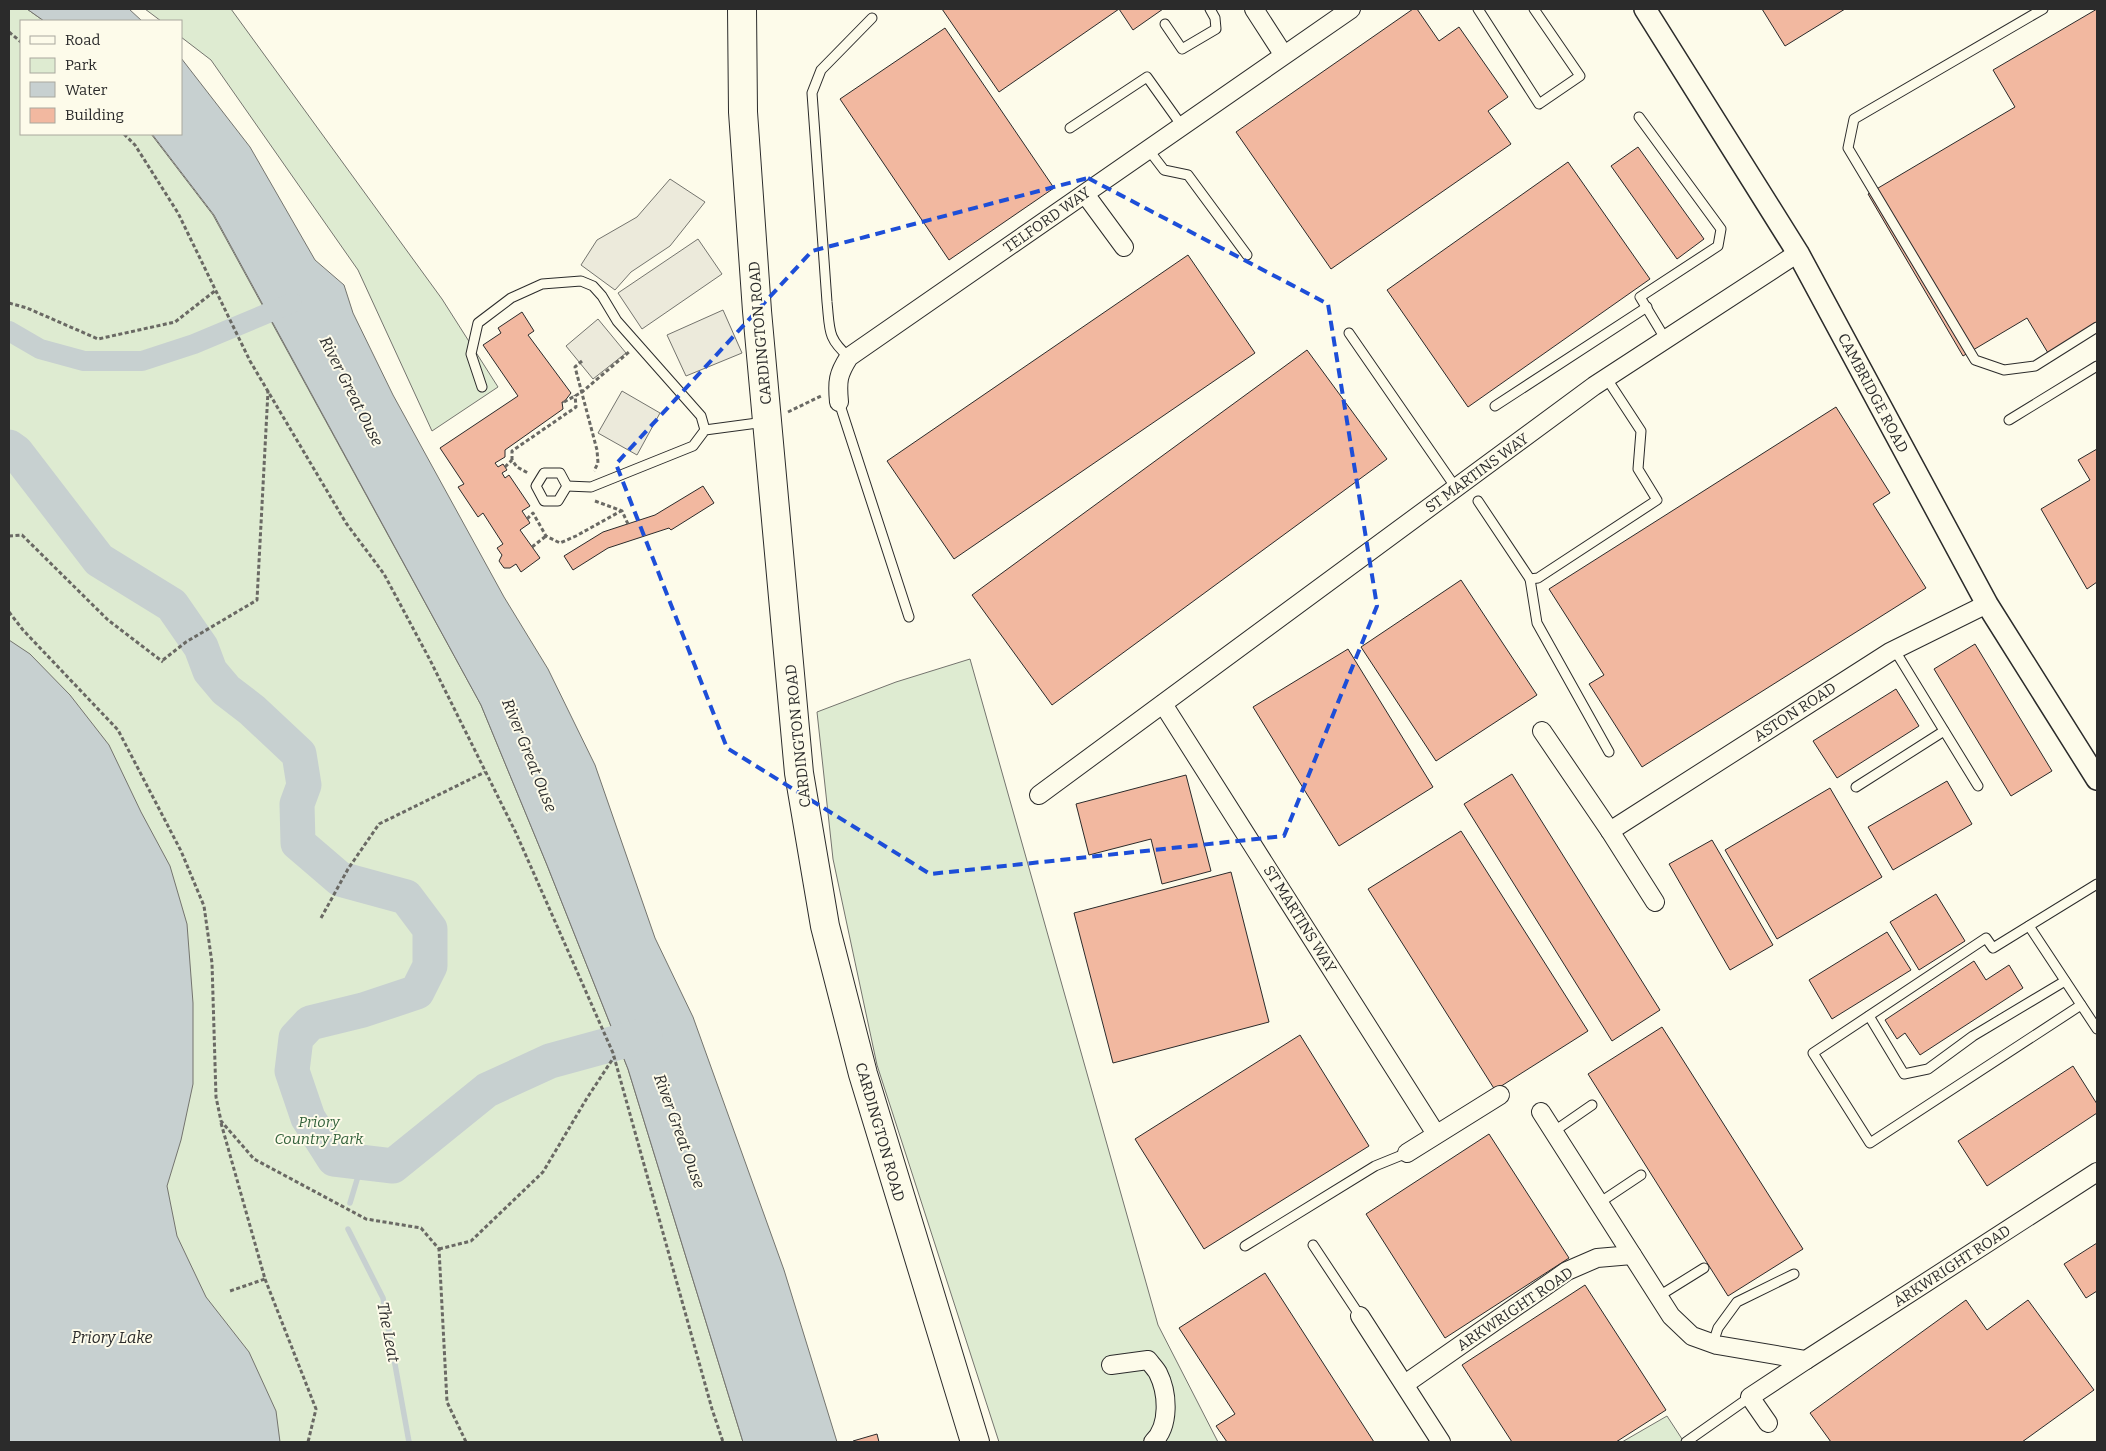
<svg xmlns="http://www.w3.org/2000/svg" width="2106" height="1451" font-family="Bitter,serif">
<rect width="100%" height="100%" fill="#fdfbea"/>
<g fill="#deebd1" stroke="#74746e">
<polygon points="9,9 27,9 44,21 21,21 21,134 151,134 213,215 481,705 547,865 628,1069 743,1442 9,1442"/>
<polygon points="145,9 231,9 442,299 498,387 432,431 358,270 211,60 181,37 181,21 161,21"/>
<polygon points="970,659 1158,1325 1218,1442 999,1442 877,1065 833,859 817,712 896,682"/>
<polygon points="1667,1416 1684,1442 1622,1442"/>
</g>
<g fill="#eceadb" stroke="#74746e">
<polygon points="670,179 705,202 670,246 631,272 615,290 581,265 597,240 637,217"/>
<polygon points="698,239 722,274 642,329 618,293"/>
<polygon points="723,310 742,353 686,376 667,335"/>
<polygon points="598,319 626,353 593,379 566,346"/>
<polygon points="622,391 660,413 637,455 598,433"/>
</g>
<g fill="#c7d0d0" stroke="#74746e">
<polygon points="27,9 129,9 142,21 44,21"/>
<polygon points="181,58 250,147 315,260 344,285 353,313 393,395 504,597 548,669 595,765 655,938 693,1017 784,1270 837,1442 743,1442 628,1069 547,865 481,705 214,215 152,134 181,134"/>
<polygon points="9,640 30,654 70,695 109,745 141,812 170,866 187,924 193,1003 193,1084 181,1140 167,1186 177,1236 206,1297 249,1352 276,1411 280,1442 9,1442"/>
</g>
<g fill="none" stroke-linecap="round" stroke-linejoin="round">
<g stroke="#c7d0d0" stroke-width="5.5">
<polyline points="350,1203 362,1163"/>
<polyline points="348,1229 383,1298 409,1442"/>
</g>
<polyline stroke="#c7d0d0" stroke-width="20" points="9,331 40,349 84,361 142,361 194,344 292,303"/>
<polyline stroke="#c7d0d0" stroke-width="35" points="9,447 16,452 99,560 172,605 201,647 210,671 226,690 252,710 299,754 304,785 297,804 298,843 340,879 406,897 430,929 430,966 417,992 363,1010 310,1023 296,1038 292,1071 308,1118 334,1159 393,1166 487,1090 550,1061 645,1035"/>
</g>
<g fill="#f2b8a0" stroke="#2b2b2b">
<polygon points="942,9 1163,9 1133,30 1119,9 999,92"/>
<polygon points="1413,9 1417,9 1439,41 1459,27 1508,97 1488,111 1511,144 1331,269 1236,132"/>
<polygon points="1762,9 1845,9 1785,46"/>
<polygon points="2097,9 2097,323 2048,353 2027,318 1963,356 1868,194 2015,107 1993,70"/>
<polygon points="945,28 1054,188 949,260 840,99"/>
<polygon points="1638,147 1704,239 1677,259 1611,166"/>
<polygon points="1568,162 1650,279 1468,407 1387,290"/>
<polygon points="1188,255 1255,353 954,559 887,461"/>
<polygon points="522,312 534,331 528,335 571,393 564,402 562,402 563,409 505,450 505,457 495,463 498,467 503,464 507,470 502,473 505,478 509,475 530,506 522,511 530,523 520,530 540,558 521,572 516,564 510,568 504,568 499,561 502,555 497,548 503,544 483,513 478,517 458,487 464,484 440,448 518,396 483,345 501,333 498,328"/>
<polygon points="1307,350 1387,459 1052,705 972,595"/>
<polygon points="1836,407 1890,493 1873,504 1926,588 1642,767 1589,684 1604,675 1549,589"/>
<polygon points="2097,449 2097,582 2087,589 2041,509 2090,480 2078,460"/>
<polygon points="703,486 714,503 671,530 669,528 608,548 573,570 564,556 603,532 655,515"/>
<polygon points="1461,580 1537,695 1436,761 1361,647"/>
<polygon points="1975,644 2052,771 2011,796 1934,669"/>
<polygon points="1348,649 1433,787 1339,846 1253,707"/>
<polygon points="1896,689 1919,726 1837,778 1813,741"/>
<polygon points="1512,774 1660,1010 1612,1041 1464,804"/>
<polygon points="1186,775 1211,871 1162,884 1151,839 1089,855 1076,804"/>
<polygon points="1947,781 1972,824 1893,870 1868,827"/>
<polygon points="1830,788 1882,877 1777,939 1725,850"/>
<polygon points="1461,831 1588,1031 1495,1090 1368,889"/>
<polygon points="1712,840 1773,945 1730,970 1669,864"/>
<polygon points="1231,872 1269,1022 1113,1063 1074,913"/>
<polygon points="1936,894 1965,941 1919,970 1890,922"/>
<polygon points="1887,932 1911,970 1832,1019 1809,980"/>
<polygon points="1974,961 1986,980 2009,965 2023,988 1920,1055 1905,1033 1897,1039 1885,1020"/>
<polygon points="1662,1027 1803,1249 1728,1296 1588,1074"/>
<polygon points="1300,1035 1369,1146 1204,1249 1135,1139"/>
<polygon points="2073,1066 2097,1104 2097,1113 1987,1186 1958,1141"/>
<polygon points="1489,1134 1569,1258 1445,1338 1366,1214"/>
<polygon points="2097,1243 2097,1291 2086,1298 2064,1264"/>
<polygon points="1265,1273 1374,1442 1227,1442 1216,1426 1235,1414 1179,1328"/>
<polygon points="1585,1285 1666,1410 1616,1442 1512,1442 1462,1365"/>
<polygon points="1966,1300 1987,1330 2028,1300 2094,1390 2022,1442 1831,1442 1810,1413"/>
<polygon points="877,1434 879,1442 854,1442 853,1441"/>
</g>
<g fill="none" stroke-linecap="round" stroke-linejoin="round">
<defs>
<g id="service">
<polyline points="1478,9 1539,104 1580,76 1534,9"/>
<polyline points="2043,9 1854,119 1848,148 1975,360 2004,370 2035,366 2097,327"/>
<polyline points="1165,24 1182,49 1216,29 1215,18 1210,9"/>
<polyline points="1639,117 1721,229 1718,246 1640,297 1666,340"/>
<polyline points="1070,128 1147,77 1182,126"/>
<polyline points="1148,149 1164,170 1188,175 1247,255"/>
<polyline points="1349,333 1456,488"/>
<path d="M849 357C827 338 830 330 827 302L812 93 821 70 872 18"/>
<polyline points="482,387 471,354 478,323 511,298 542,284 581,281 593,286 602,296 617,321 701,416 705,430"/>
<polyline points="839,402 909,617"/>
<polyline points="1495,406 1647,307"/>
<polyline points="2009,420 2097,366"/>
<polygon points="544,473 560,473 567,486 558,501 544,501 536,486"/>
<polyline points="567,486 591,487 693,446 705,430 765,422"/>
<polyline points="1478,501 1530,579 1538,578 1657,500 1638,469 1641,431 1607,379"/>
<polyline points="1530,579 1537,623 1609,752"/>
<polyline points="1894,649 1978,786"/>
<polyline points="1856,787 1944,731"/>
<polyline points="2029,926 2097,1029"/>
<polyline points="2081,1005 1870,1143 1813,1053 1986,938 1993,948 2097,884"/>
<polyline points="1869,1016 1904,1074 1928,1069 1973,1036 2065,981"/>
<polyline points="1553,1132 1592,1105"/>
<polyline points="1599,1203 1641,1175"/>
<polyline points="1313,1245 1360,1316"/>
<polyline points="1245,1246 1375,1166 1407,1153"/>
<polyline points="1659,1296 1704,1268"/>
<polyline points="1713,1343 1718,1328 1737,1302 1794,1274"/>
<polyline points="1686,1442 1750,1397"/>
</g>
<g id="minor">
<polyline points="1254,9 1283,54"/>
<polyline points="1085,194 1124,247"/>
<path d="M839 402C837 381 838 374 849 357L1351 9"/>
<polyline points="1163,704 1436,1134"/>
<polyline points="1542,731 1610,831 1655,902"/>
<polyline points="1039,795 1594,386 1798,253"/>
<polyline points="1610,831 1890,652 1987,604"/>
<polyline points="1541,1112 1671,1316 1692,1336 1717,1345 1806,1360 2097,1172"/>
<polyline points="1407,1153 1500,1095"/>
<polyline points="1360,1316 1441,1442"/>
<path d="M1111 1365 1148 1360C1151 1364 1156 1369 1158 1373 1168 1393 1170 1426 1153 1442"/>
<polyline points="1405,1384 1567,1271 1597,1258 1632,1255"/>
<polyline points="1768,1423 1750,1397 1806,1360"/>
</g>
<polyline id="tertiary" points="1645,9 1798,253 1987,604 2097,779"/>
<polyline id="primary" points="742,9 743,112 757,311 799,773 825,926 863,1074 975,1442"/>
</defs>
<use href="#service" stroke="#2b2b2b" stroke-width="11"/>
<use href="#minor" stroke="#2b2b2b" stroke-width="20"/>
<use href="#tertiary" stroke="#2b2b2b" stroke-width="24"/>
<use href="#primary" stroke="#2b2b2b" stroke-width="30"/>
<g stroke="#6a6964" stroke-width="3" stroke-dasharray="4 2.5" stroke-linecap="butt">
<polyline points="9,32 21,42"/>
<polyline points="124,134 135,145 178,213 250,361 346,523 384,574 430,660 516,833 613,1053 712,1409 723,1442"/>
<polyline points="9,303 27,308 98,339 175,322 216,290"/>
<polyline points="582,361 575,367 597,450 598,463 594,471"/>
<polyline points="564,402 582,392 629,352"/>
<polyline points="788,412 821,396"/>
<polyline points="512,460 512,451 576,407 575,395"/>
<polyline points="505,467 512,460 517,467 528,473"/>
<polyline points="595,501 622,511 628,524"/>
<polyline points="527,519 533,513 546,536 560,543 576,536 621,511"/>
<polyline points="9,536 22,535 108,620 163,662"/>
<polyline points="532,547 546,536"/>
<polyline points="9,612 23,630 118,730 181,851 204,906 212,963 216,1097 221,1121 254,1159 366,1219 421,1228 439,1249 447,1402 466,1442"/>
<polyline points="163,660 186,642 257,600 268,391"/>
<polyline points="321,918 348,869 379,824 485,772"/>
<polyline points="221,1123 265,1279 230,1291"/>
<polyline points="439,1249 471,1241 543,1172 587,1098 614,1057"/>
<polyline points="265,1279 316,1409 308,1442"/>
</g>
<use href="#service" stroke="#fdfbea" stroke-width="9"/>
<use href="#minor" stroke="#fdfbea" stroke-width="18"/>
<use href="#tertiary" stroke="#fdfbea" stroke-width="21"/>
<use href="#primary" stroke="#fdfbea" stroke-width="28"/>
</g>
<path fill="none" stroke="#1d4ed8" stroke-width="4" stroke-dasharray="10 6" stroke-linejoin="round" d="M1088 178 1328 304 1377 606 1284 836 930 874 727 748 616 464 812 251Z"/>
<g text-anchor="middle" stroke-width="4" stroke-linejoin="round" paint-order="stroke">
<g font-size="15" fill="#2b2b2b" stroke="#fdfbea">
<text transform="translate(1047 220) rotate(-35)" y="5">TELFORD WAY</text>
<text transform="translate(760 333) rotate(-95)" y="5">CARDINGTON ROAD</text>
<text transform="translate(1873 393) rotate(62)" y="5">CAMBRIDGE ROAD</text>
<text transform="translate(1477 473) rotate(-36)" y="5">ST MARTINS WAY</text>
<text transform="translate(1795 712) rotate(-33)" y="5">ASTON ROAD</text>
<text transform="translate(798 736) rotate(-96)" y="5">CARDINGTON ROAD</text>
<text transform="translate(1300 919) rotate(58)" y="5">ST MARTINS WAY</text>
<text transform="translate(880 1132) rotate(74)" y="5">CARDINGTON ROAD</text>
<text transform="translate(1952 1266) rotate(-33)" y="5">ARKWRIGHT ROAD</text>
<text transform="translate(1515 1309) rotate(-34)" y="5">ARKWRIGHT ROAD</text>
</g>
<g font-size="15" font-style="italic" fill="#34623c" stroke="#fdfbea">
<text x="319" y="1127">Priory<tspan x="319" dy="17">Country Park</tspan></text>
</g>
<g font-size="16" font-style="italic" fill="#2b2b2b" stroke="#fdfbea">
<text transform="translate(352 391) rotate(63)" y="6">River Great Ouse</text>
<text transform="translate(530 755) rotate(68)" y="6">River Great Ouse</text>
<text transform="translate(680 1131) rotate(70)" y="6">River Great Ouse</text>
<text transform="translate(389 1332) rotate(79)" y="6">The Leat</text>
<text x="112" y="1343">Priory Lake</text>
</g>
</g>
<rect width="2106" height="1451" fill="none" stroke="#2b2b2b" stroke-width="20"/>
<rect x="20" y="20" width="162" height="115" fill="#fdfbea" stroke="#a9a89e"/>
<rect x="30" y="36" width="25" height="8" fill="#fdfbea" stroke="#a9a89e"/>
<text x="65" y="45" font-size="15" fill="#2b2b2b">Road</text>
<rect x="30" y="58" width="25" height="15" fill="#deebd1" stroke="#a9a89e"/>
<text x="65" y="70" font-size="15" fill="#2b2b2b">Park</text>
<rect x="30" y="82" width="25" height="15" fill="#c7d0d0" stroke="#a9a89e"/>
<text x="65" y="95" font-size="15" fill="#2b2b2b">Water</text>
<rect x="30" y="108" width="25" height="15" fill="#f2b8a0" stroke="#a9a89e"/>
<text x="65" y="120" font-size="15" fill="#2b2b2b">Building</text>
</svg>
